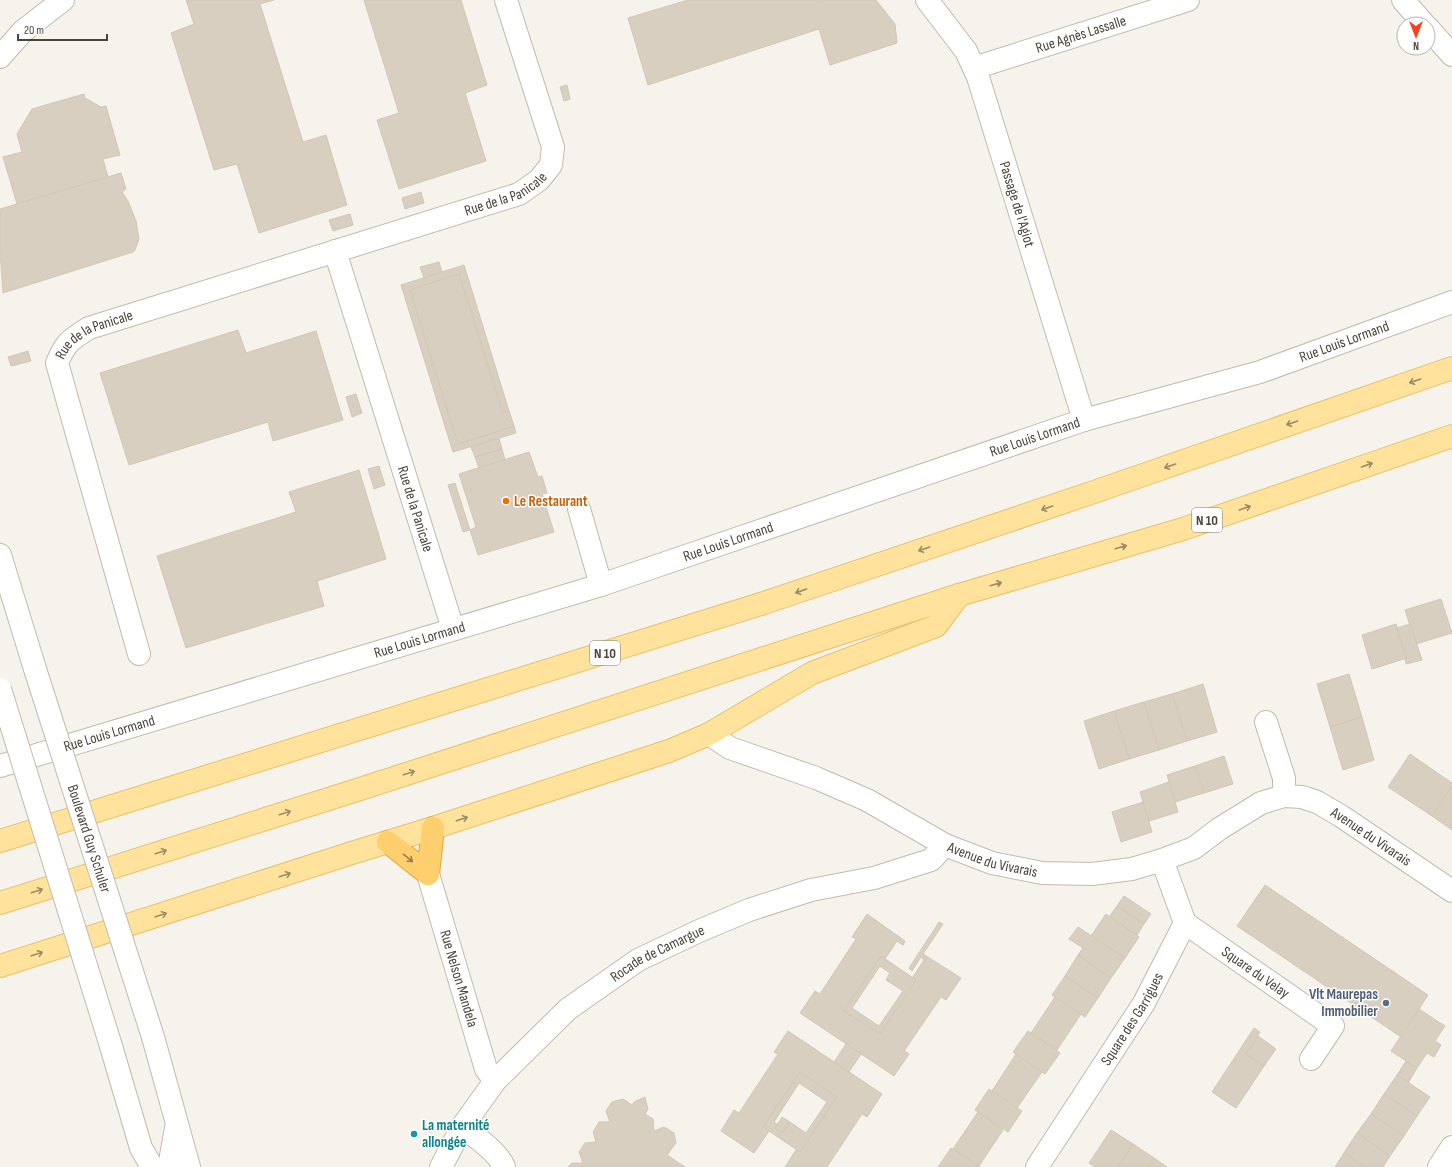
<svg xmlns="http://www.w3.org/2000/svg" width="1452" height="1167" font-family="'Sofia Sans Condensed',sans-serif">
<rect width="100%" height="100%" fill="#f6f3ec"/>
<g fill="#d8cfc1" stroke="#d3c7b4" fill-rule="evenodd">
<polygon points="186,0 274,0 260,4 303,142 326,135 347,205 259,233 237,164 214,170 171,33 194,24"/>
<polygon points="364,0 461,0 487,85 465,93 486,161 399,189 377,120 399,113"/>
<polygon points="688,0 818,0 819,1 823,0 876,0 895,24 897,43 830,65 819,29 648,85 628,18"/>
<polygon points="567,85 570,99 564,101 560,87"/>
<polygon points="84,94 85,98 101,107 106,106 120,155 103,159 108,177 17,204 3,157 22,152 17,134 32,109"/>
<polygon points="121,173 126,189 122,192 128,201 136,221 139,239 135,250 133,252 3,293 0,251 0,209"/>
<polygon points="421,192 424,203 405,209 402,198"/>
<polygon points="350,214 353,225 333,231 329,220"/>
<polygon points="439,262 442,272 424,278 420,267"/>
<polygon points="464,265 509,411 503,413 459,274 410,290 458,444 514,426 516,433 453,452 401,285"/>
<polygon points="459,274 503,413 509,411 514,426 458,444 410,290"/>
<polygon points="238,330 246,353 316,331 343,420 273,441 268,422 129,465 100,373"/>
<polygon points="28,351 31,361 11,366 8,357"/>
<polygon points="356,394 362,413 352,417 346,397"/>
<polygon points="499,438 502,449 475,457 471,447"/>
<polygon points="502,449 505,460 479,468 475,457"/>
<polygon points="529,452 538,477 542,476 547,493 542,494 554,532 478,555 470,530 476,527 459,474"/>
<polygon points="379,466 385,485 374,489 368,469"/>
<polygon points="359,470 386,559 317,581 324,606 186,648 157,556 296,512 289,492"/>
<polygon points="455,483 470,530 463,532 448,485"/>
<polygon points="1441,599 1452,633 1416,644 1405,610"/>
<polygon points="1396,624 1407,658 1372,669 1362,635"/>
<polygon points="1410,624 1422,660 1406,664 1405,659 1407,658 1397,628"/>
<polygon points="1349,674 1362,717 1330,727 1317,684"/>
<polygon points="1203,684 1217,732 1187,741 1172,694"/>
<polygon points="1172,694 1187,741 1159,750 1144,702"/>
<polygon points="1144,702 1159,750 1129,759 1114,711"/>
<polygon points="1114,711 1129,759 1099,769 1084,721"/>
<polygon points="1362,717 1374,760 1343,770 1330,727"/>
<polygon points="1410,754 1452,783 1452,786 1432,816 1388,787"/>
<polygon points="1224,756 1233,784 1204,793 1195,766"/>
<polygon points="1195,766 1204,793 1175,802 1167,775"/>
<polygon points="1169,782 1178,812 1149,821 1140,792"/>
<polygon points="1452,786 1452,830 1432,816"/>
<polygon points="1143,802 1152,832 1121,842 1112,812"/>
<polygon points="1265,885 1428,995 1401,1037 1237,926"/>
<polygon points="1124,896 1151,914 1144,924 1117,906"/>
<polygon points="1117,906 1144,924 1137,935 1109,917"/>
<polygon points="867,914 905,941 903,945 897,941 885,959 881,956 844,1011 880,1034 916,980 913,977 924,960 921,957 912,971 909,968 939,922 943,924 923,954 961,978 946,1000 941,997 904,1051 909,1054 894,1076 800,1013 815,991 820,994 856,939 852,937"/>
<polygon points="1106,914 1139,937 1125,958 1091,936"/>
<polygon points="1078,927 1125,958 1111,978 1078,955 1083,948 1069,939"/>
<polygon points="1078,955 1111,978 1098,998 1065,976"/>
<path d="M881 956 916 980 880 1034 844 1011ZM880 966 890 973 886 980 903 991 879 1026 852 1008Z"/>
<polygon points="1065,976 1098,998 1085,1017 1052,995"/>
<polygon points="1055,997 1081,1014 1057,1050 1031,1033"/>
<polygon points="1419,1009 1445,1026 1435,1041 1441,1045 1434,1057 1427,1053 1417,1068 1391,1051"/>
<polygon points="1254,1028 1260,1032 1246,1054 1264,1066 1236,1108 1212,1092"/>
<polygon points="788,1031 882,1094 867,1117 862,1114 827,1167 785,1167 796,1150 800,1152 837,1097 800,1072 763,1127 769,1131 754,1153 721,1131 734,1110 739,1113 778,1054 774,1052"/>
<polygon points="1028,1031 1060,1053 1045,1074 1013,1052"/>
<polygon points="1258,1036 1276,1049 1264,1066 1246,1054"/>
<polygon points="846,1044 861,1054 849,1072 834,1062"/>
<polygon points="1016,1054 1042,1072 1017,1108 992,1091"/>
<polygon points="1406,1061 1417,1068 1408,1083 1397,1075"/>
<path d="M800 1072 837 1097 800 1152 763 1127ZM799 1083 827 1102 806 1133 790 1122 782 1133 775 1128 777 1124 774 1122Z"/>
<polygon points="1397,1075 1430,1097 1417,1116 1384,1094"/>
<polygon points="989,1089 1022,1111 1008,1132 975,1110"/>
<polygon points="1384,1094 1417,1116 1404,1136 1371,1114"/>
<polygon points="645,1097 648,1109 645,1114 653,1119 654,1131 664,1127 674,1133 676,1143 667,1155 685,1167 568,1167 572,1163 583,1163 579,1152 585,1143 596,1142 593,1132 599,1122 610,1122 606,1111 612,1102 623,1099 632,1105 634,1102"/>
<polygon points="978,1112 1003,1130 979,1166 953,1149"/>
<polygon points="1371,1114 1404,1136 1390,1156 1357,1133"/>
<polygon points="782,1117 790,1122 782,1133 775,1128"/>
<polygon points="1111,1130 1133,1144 1118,1167 1095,1167 1089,1163"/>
<polygon points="1357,1133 1390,1156 1383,1167 1365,1167 1344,1153"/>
<polygon points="1133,1144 1154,1158 1147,1167 1118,1167"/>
<polygon points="951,1148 953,1149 980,1167 938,1167"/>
<polygon points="1344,1153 1365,1167 1335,1167"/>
<polygon points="1154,1158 1167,1167 1147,1167"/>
</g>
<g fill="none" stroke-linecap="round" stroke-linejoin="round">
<defs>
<g id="minor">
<path id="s1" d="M927 0 966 51 978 77 1084 420"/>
<polyline points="1403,0 1424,24"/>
<polyline points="1428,28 1452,55"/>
<polyline points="0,57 23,31 63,0"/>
<path id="s2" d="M974 68 1188 0"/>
<path id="s3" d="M335 251 453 629"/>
<polyline points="579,509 601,585"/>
<polyline points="0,555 35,669"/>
<path id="s4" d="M139 654 57 363C66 342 70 340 89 328L519 194 539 180 551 165 553 147 506 0"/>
<polyline points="1266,722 1284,778 1284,796"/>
<path id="s5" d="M709 734 730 748 816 778 867 800 945 845 992 863 1042 873 1092 874 1132 869 1162 860 1194 848 1219 829 1261 803 1284 796 1302 797 1317 802 1341 816 1452 891"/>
<path id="s6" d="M0 766 601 585 1084 420 1260 372 1452 302"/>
<path id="s7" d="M428 874 486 1069 495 1081"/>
<path id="s8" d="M1185 923 1333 1026 1311 1059"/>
<polyline points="153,1037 189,1167"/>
<polyline points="111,1046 141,1148 152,1167"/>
<path d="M462 1127C475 1136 498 1152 504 1167"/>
<polyline points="169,1167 176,1128"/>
<path id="s9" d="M441 1167 462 1127 495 1081 568 1009 638 960 699 931 749 910 811 890 874 878 931 860 945 845"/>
<path id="s10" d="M1037 1167 1144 1003 1185 923 1162 860"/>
<polyline points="1439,1167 1452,1147"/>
</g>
<g id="major">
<polyline points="0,841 764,603 1091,493 1452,368"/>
<polyline points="0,903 357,790 959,595 1183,529 1452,436"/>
<polyline points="0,966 355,852 433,828 669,751 709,734 812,673 936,626 959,595"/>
</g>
<g id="highway">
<polyline points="388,842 428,874"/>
<polyline points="428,874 433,828"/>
</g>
</defs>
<use href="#minor" stroke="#c2bbae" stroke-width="24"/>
<use href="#major" stroke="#e6c16a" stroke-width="24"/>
<use href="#highway" stroke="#e0a43c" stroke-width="24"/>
<use href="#minor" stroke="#fff" stroke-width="22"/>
<use href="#major" stroke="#ffe39c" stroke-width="22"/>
<use href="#highway" stroke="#ffcf6e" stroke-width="22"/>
<defs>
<g id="minor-bridge">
<path id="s11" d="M35 669 153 1037"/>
<polyline points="0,689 111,1046"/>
</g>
</defs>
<use href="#minor-bridge" stroke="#c2bbae" stroke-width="24" stroke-linecap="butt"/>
<use href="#minor-bridge" stroke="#fff" stroke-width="22"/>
</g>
<defs><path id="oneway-shaft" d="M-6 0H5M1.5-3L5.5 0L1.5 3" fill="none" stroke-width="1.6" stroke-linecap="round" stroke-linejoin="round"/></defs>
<g stroke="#9c8c66">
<use href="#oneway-shaft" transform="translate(1415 381) rotate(161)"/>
<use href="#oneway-shaft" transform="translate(1292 423) rotate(161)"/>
<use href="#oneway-shaft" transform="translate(1367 465) rotate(-19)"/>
<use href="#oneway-shaft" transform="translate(1170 466) rotate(161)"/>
<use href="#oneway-shaft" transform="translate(1047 508) rotate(161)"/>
<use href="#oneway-shaft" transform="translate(1245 508) rotate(-19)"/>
<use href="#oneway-shaft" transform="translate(1121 547) rotate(-16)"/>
<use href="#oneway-shaft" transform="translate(924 549) rotate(161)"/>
<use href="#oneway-shaft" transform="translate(996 584) rotate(-16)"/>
<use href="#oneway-shaft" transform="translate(801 591) rotate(161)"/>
<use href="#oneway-shaft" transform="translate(409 773) rotate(-18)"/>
<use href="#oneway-shaft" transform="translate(285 813) rotate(-18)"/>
<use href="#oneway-shaft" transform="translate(462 819) rotate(-18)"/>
<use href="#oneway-shaft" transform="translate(161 852) rotate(-18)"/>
<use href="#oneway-shaft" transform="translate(285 875) rotate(-18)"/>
<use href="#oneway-shaft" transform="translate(37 891) rotate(-18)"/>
<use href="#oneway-shaft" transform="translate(161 915) rotate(-18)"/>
<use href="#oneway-shaft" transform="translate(37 954) rotate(-18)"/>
</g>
<use stroke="#937c4e" href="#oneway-shaft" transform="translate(408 858) rotate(39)"/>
<circle fill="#e8710a" stroke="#fff" stroke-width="1.5" cx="506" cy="501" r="4"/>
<circle fill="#5c6f8a" stroke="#fff" stroke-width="1.5" cx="1386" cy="1003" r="4"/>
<circle fill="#0f9aa8" stroke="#fff" stroke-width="1.5" cx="414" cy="1134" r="4"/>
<g text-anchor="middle" stroke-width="3" stroke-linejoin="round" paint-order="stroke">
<g fill="#fff" stroke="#817c74" stroke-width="1">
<rect x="1192" y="508" width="30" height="24" rx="3"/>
<rect x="590" y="641" width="30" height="24" rx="3"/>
</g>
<g font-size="14" font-weight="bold" fill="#4b4439">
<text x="1207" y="525">N 10</text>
<text x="605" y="658">N 10</text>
</g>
<g font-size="15" fill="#4b4439" stroke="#fff">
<text dy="5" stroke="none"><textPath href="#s2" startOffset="112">Rue Agnès Lassalle</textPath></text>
<text dy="5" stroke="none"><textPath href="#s4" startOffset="789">Rue de la Panicale</textPath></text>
<text dy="5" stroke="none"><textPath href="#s1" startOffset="226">Passage de l'Agiot</textPath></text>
<text dy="5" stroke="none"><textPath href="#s4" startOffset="352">Rue de la Panicale</textPath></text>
<text dy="5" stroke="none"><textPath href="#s6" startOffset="1410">Rue Louis Lormand</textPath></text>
<text dy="5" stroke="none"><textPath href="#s6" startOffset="1086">Rue Louis Lormand</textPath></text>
<text dy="5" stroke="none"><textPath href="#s3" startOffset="270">Rue de la Panicale</textPath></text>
<text dy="5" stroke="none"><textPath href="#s6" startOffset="762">Rue Louis Lormand</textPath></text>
<text dy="5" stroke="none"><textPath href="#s6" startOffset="438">Rue Louis Lormand</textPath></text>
<text dy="5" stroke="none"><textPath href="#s6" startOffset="114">Rue Louis Lormand</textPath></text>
<text dy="5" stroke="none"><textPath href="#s5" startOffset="722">Avenue du Vivarais</textPath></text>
<text dy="5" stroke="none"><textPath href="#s11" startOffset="178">Boulevard Guy Schuler</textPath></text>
<text dy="5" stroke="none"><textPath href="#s5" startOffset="312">Avenue du Vivarais</textPath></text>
<text dy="5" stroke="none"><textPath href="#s9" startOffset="310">Rocade de Camargue</textPath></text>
<text dy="5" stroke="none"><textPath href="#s8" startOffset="86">Square du Velay</textPath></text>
<text dy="5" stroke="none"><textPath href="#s7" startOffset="109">Rue Nelson Mandela</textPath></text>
<text dy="5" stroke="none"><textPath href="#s10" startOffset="176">Square des Garrigues</textPath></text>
</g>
<g font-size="15" font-weight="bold" fill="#c56008" stroke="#fff" text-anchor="start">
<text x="514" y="506">Le Restaurant</text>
</g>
<g font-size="15" font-weight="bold" fill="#4e5e75" stroke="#fff" text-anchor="end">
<text x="1378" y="999">Vlt Maurepas<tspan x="1378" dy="17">Immobilier</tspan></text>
</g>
<g font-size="15" font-weight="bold" fill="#0d838f" stroke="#fff" text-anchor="start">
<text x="422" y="1130">La maternité<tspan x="422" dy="17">allongée</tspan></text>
</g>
</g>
<g transform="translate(1416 36) rotate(180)"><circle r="19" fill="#ffffff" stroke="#b7b4b0"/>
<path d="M0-3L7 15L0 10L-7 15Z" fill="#fc3f1d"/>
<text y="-6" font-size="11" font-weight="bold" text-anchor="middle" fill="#4b4439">N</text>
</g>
<path d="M18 34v6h89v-6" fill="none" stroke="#4b4439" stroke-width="2"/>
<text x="24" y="34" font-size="12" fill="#4b4439" stroke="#ffffff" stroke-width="3" paint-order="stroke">20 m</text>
</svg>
